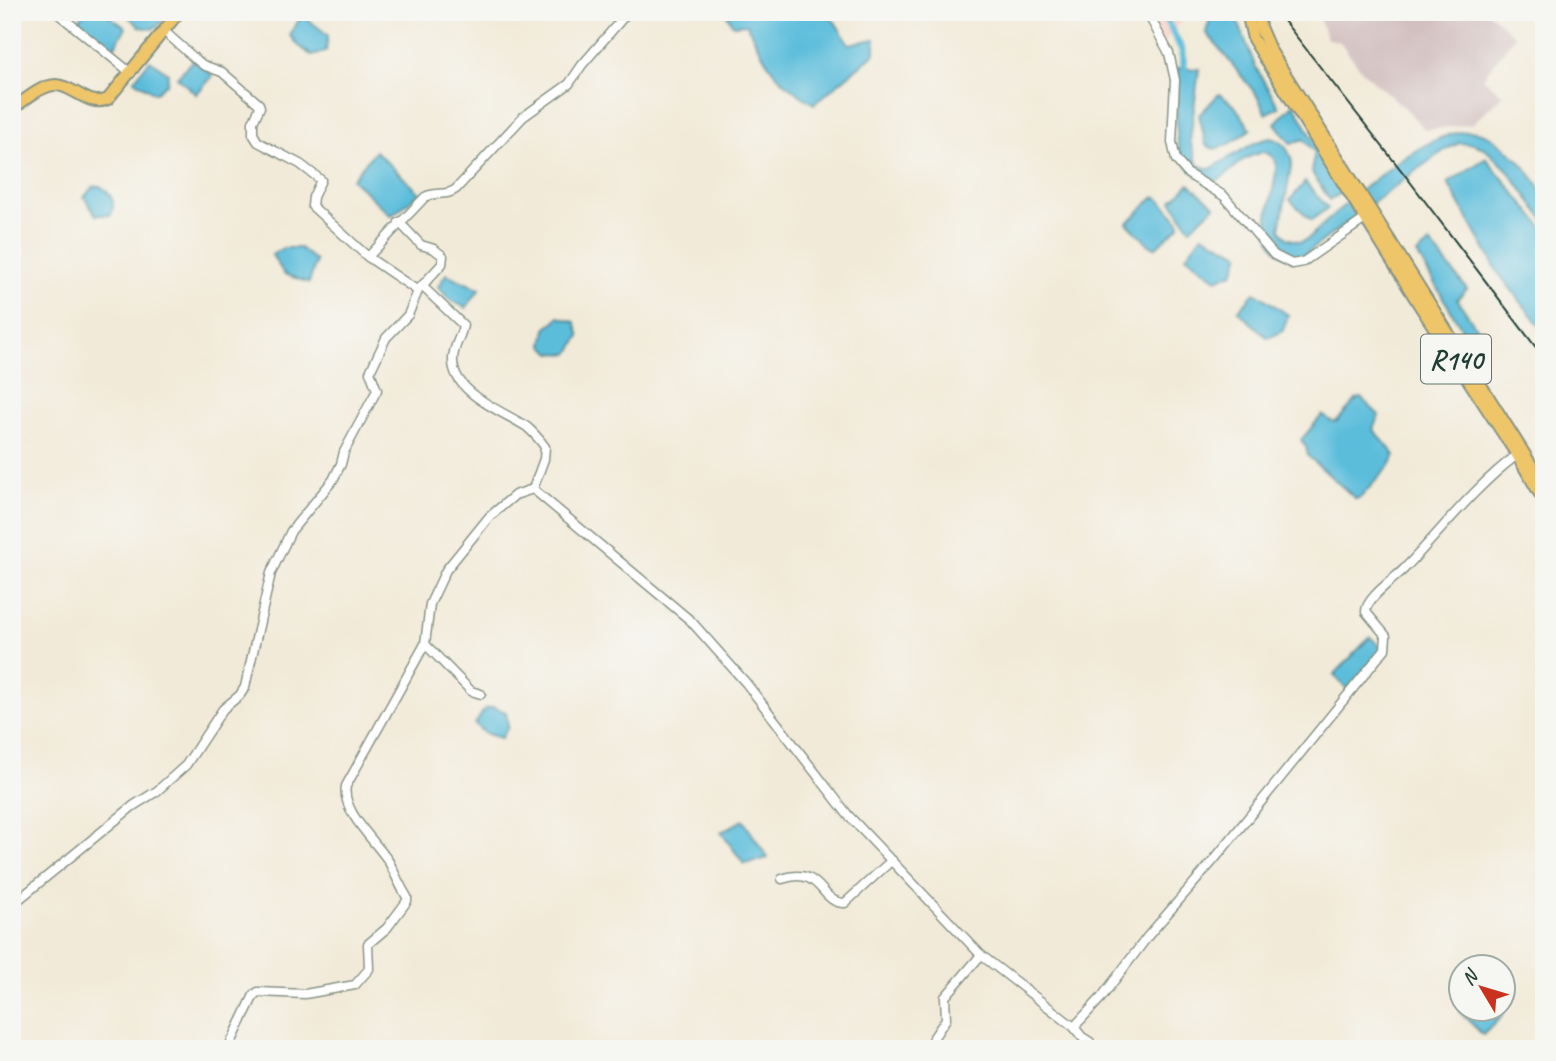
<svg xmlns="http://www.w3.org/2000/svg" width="1556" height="1061" font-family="Caveat,sans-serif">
<rect width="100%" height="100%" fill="#f6f6f2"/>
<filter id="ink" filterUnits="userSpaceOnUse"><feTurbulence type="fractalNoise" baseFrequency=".0143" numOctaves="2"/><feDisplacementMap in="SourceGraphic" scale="14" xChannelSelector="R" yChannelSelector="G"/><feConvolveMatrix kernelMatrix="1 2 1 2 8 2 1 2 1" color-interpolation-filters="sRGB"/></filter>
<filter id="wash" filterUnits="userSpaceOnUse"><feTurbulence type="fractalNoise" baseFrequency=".00686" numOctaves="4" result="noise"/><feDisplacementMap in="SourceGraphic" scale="28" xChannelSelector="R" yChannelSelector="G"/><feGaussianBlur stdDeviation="1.57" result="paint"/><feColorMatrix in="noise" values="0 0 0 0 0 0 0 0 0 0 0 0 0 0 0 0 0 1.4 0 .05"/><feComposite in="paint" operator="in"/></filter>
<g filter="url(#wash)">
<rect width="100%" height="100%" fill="#f2ead8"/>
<polygon fill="#f7d1c6" points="1137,12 1188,12 1164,43"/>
<polygon fill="#d2bfbf" points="1324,12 1488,12 1515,36 1483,78 1503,95 1472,124 1425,130 1407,110 1363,72 1340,42 1326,38 1320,20"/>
<g fill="#5cbddb" stroke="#3e7d88" stroke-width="2">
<polygon points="85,12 104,12 126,28 113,49 77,22"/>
<polygon points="123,12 174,12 153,29 140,27"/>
<path d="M725 12H823L835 22 849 44 875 39V53L814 104C774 80 766 64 747 24L733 25Z"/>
<polygon points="1212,12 1235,14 1256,68 1279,107 1266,114 1256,94 1206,32"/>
<polygon points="302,15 328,35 326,51 312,56 298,45 290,35"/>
<polygon points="194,59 213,76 196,94 177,77"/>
<polygon points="150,60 168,73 167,83 155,93 134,80"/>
<path d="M1177 68 1199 69 1190 141 1198 165 1210 169 1256 142 1270 138C1283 141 1289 149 1292 162L1280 229 1287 238 1301 242 1309 238C1341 207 1430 123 1477 132 1491 134 1503 146 1513 155 1523 164 1537 181 1543 193 1546 200 1544 212 1544 220L1506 168 1484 148 1474 144 1459 143 1445 150 1418 169 1304 255 1288 258C1237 232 1302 160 1263 152 1256 154 1249 156 1243 160 1234 167 1227 176 1217 180 1209 183 1204 179 1197 175 1165 155 1181 101 1177 68Z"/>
<polygon points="1219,94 1234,105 1251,129 1228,145 1214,149 1206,145 1199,115"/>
<polygon points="1294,104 1342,192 1330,200 1311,171 1315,152 1303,139 1291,144 1275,123"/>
<polygon points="375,151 420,193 391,216 352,179"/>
<polygon points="1486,158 1544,229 1544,331 1499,274 1448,183"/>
<polygon points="1305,182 1328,208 1311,220 1290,200"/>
<polygon points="1189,184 1215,206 1190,229 1172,201"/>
<path d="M100 186C112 194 116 201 111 215H96L84 197 93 187Z"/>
<polygon points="1154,197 1158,198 1179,221 1179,226 1155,248 1150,246 1127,223"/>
<polygon points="1202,235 1240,254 1233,273 1216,279 1186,256"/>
<polygon points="1430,243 1467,289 1457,299 1481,335 1469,341 1417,254"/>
<polygon points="283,248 300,248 316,261 309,283 284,274 272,255"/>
<polygon points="446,274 480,289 466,308 450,300 438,287"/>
<polygon points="1255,292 1288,315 1283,331 1268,338 1238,311"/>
<polygon points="559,317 575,322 580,336 569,354 551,353 543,345 546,329"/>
<polygon points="1361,398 1379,415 1373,429 1395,455 1391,464 1361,497 1356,499 1308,456 1306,447 1301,440 1322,415 1333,422 1337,421 1357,399"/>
<polygon points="1370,637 1384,650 1348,690 1334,675"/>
<polygon points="493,707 506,712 508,727 501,738 484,733 475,724 485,709"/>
<polygon points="743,820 768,858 744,864 721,832"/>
<polygon points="1462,1009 1496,1009 1503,1015 1483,1035 1460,1012"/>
</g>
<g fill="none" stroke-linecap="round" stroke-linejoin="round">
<polyline stroke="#5cbddb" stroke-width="7" points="1162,12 1182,50 1185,76"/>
</g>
</g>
<g filter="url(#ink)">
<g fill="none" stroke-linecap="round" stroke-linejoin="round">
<defs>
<g id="minor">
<polyline points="56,12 131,73"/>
<polyline points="1147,12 1169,53 1175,80 1172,142 1176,160 1188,174 1224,196 1274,255 1292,264 1303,262 1365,219"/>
<polyline points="1190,16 1196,12"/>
<polyline points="164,31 193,57 203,65 222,72 259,104 260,107 253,122 253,134 258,142 300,164 321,180 313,197 312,206 368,257"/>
<polyline points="399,222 421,245 434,249 443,256 442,264 419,289"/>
<path d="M423 287 463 325C461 338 452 348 453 361 453 393 504 412 527 427 534 433 540 440 545 447L544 459 533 489 691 621 746 683 848 815 981 955 1074 1027"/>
<polyline points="425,644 471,691 481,694"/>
<path d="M782 879C823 865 819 904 845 903L892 860"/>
<path d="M12 905 133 806 157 791 186 765 223 709 240 695 245 687 271 573 291 531 333 480 341 464 344 452 377 390 370 372 386 338 408 315 418 291 368 257 425 197C436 191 446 197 456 189L523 117 569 84 582 65 628 12"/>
<path d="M228 1049 254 995 258 992 305 994 355 985 369 969 368 944 387 928 407 901V897C400 886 395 874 389 862 376 841 341 812 346 786L425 644 430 604 446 570 489 517 515 495 533 489"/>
<polyline points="926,1049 946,1019 945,997 981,955"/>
<path d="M1086 1049 1090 1042 1082 1037 1074 1027 1101 998 1148 936 1213 861 1385 649 1386 636 1366 612C1365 599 1394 579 1404 569 1441 531 1474 487 1517 455"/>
</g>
<g id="major">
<polyline points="1247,12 1253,39 1420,306 1517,455 1544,501"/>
<polyline points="1258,12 1260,27 1270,50 1544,485"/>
<path d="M12 109C24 101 41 85 56 85 75 86 88 108 108 99L179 12"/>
</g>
</defs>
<use href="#minor" stroke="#889486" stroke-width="11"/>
<use href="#major" stroke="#889486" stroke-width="14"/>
<use href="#minor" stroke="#fff" stroke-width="8"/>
<use href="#major" stroke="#eec569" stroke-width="10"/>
<polyline stroke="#1f3d34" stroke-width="2" points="1277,12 1408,179 1544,358"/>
</g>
</g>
<g text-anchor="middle" stroke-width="7" stroke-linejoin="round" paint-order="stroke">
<rect fill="#f6f6f2" stroke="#60746d" stroke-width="2" x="1421" y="334.5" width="70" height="49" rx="5"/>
<g font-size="28" font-weight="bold" fill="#1f3d34">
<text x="1456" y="369">R140</text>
</g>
</g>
<rect width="1556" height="1061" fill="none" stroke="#f6f6f2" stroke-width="42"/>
<g transform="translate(1482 988) rotate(308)"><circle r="33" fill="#f6f6f2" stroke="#a0aca6" stroke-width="2"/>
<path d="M0-5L12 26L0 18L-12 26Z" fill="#c8321e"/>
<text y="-10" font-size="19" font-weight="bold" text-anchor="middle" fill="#1f3d34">N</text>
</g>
</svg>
